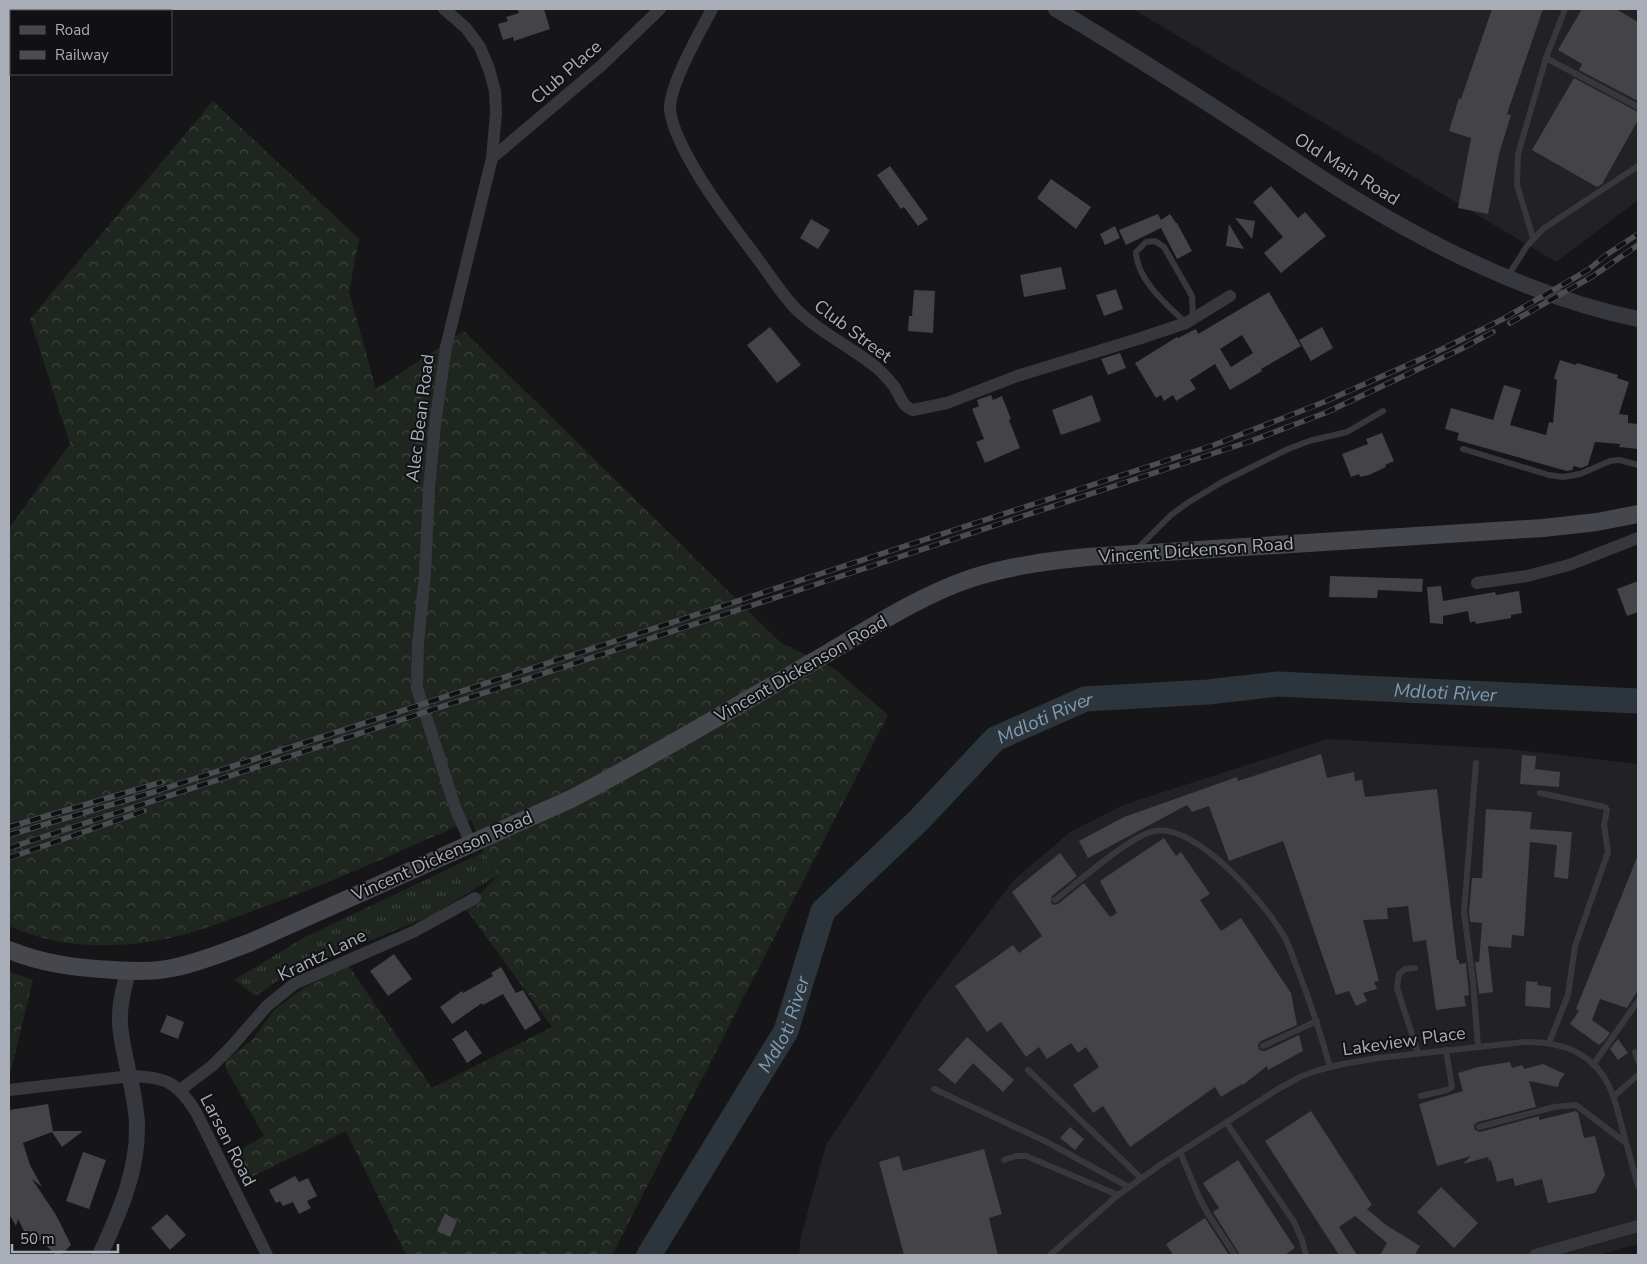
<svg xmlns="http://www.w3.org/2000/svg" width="1647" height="1264" font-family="'Nunito Sans',sans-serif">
<defs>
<pattern id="grass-tufts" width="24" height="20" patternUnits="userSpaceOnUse" patternTransform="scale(1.25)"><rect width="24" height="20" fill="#1e261f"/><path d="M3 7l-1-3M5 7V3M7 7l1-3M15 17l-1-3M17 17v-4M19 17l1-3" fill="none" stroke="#3c433d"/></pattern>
<pattern id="forest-crowns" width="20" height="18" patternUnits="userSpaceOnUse" patternTransform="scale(1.25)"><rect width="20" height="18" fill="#1e261f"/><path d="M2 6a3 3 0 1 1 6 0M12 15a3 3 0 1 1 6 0" fill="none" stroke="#3c433d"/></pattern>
</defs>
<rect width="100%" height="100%" fill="#161618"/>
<g fill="#222225">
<polygon points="1133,9 1638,9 1638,200 1556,262"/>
<polygon points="1327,739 1508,749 1638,764 1638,1244 1598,1255 799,1255 801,1236 826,1145 925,996 1014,880 1070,832 1123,805"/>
</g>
<polygon fill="url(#grass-tufts)" points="484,852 498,875 432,915 284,976 256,996 234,980 305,937"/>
<g fill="url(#forest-crowns)">
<path d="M213 101 359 239 349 292 376 389 464 331 781 643 834 668 888 715 612 1255H406L346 1131 241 1182 228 1157 264 1136 225 1067 226 1060 253 1039 274 1010 305 987 349 966 432 1088 552 1027 466 909 498 875 484 852 471 820C400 851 331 883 258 909 233 918 208 928 183 935 126 949 63 951 9 926V528L70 444 30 319Z"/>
<polygon points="9,972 33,980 9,1078"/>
</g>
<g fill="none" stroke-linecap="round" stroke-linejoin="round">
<path stroke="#2d353c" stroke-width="25" id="s1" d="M649 1255 786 1031 823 911 919 820 995 739 1085 699 1208 692 1278 684 1638 701"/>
</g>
<g fill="#434348" fill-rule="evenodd">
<polygon points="517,9 544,9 550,29 514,41 513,37 503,40 498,24 508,21 506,17 519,13"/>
<polygon points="1492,9 1543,9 1507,114 1511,115 1499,154 1488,214 1458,208 1471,138 1449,131 1459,98 1461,99"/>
<polygon points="1582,9 1616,9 1638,22 1638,101 1579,70 1582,64 1558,50"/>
<polygon points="1574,78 1638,112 1638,120 1602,184 1597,187 1532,150"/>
<polygon points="890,166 928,219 918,226 904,207 901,209 877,175"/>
<polygon points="1051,179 1091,207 1076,229 1037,198"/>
<polygon points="1271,186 1298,218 1305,212 1326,236 1281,273 1264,253 1283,237 1253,202"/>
<polygon points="1158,214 1161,220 1170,214 1176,223 1177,223 1192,251 1177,259 1161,228 1126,245 1119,230"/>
<polygon points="1235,218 1255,221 1252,239"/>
<polygon points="811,219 830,230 818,249 800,238"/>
<polygon points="1229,224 1244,249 1226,246"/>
<polygon points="1115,226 1120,238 1105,245 1100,234"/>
<polygon points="1061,267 1066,289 1024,297 1020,275"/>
<polygon points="1116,289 1123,309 1104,316 1096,295"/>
<polygon points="914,290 935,291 933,333 908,331 909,316 912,316"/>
<path d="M1269 292 1301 346 1261 369 1262 371 1230 390 1215 364 1190 380 1196 389 1176 401 1173 395 1164 401 1161 395 1156 398 1135 363 1177 337 1178 338 1196 329 1198 334ZM1242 335 1253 353 1231 367 1220 349Z"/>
<polygon points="770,327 801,365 777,383 747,345"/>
<polygon points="1322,327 1333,348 1311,361 1299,340"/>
<polygon points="1120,353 1126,368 1108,375 1101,359"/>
<polygon points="1560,360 1576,365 1577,363 1618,375 1617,378 1629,382 1619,414 1628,415 1628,423 1638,424 1638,449 1619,447 1620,444 1595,442 1588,465 1581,468 1574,466 1572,470 1567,471 1457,440 1459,433 1445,429 1451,408 1493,420 1504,385 1521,390 1510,425 1546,435 1549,422 1553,423 1557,380 1554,378"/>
<polygon points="991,395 993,400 1002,396 1011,419 1009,420 1020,448 985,463 976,442 984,439 972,409 979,406 977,400"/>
<polygon points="1092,395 1101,421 1061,435 1052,410"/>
<polygon points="1382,433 1394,461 1385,465 1386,467 1369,475 1360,477 1359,474 1351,477 1342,454 1368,444 1366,439"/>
<polygon points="1330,576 1423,579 1422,592 1378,590 1377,598 1329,597"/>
<polygon points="1638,581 1638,612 1627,616 1617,589"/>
<polygon points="1441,586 1443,601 1495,592 1496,595 1519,591 1522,613 1511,615 1511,618 1476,624 1475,621 1470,623 1468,611 1443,616 1443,624 1430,623 1427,587"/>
<polygon points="1321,754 1327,778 1354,772 1355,781 1362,780 1365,797 1437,789 1457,960 1459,960 1459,964 1466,963 1469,995 1464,996 1466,1006 1436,1010 1426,940 1413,942 1408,906 1387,908 1388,919 1363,920 1379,981 1374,982 1377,989 1363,993 1367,1001 1356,1006 1349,991 1336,995 1283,841 1229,861 1209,806 1192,812 1187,805 1088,858 1079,841 1124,817 1237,777 1238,781"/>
<polygon points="1522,755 1536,756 1535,769 1560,772 1559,787 1520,784"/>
<polygon points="1486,809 1532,812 1530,829 1572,832 1568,879 1554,877 1557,845 1530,842 1524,936 1512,935 1511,948 1488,946 1493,992 1479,994 1475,962 1479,962 1482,923 1470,922 1469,912 1472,878 1482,878"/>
<polygon points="1164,838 1176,856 1181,852 1210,894 1200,900 1221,931 1241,918 1291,993 1297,1025 1261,1041 1258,1045 1259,1049 1262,1051 1265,1051 1299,1035 1303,1051 1268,1070 1267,1066 1243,1085 1242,1084 1221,1097 1215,1087 1130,1147 1103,1106 1093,1113 1073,1085 1099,1067 1086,1047 1078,1053 1071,1043 1047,1059 1039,1047 1026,1057 1001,1022 987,1032 955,986 1013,945 1019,953 1042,936 1012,892 1060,853 1077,876 1052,896 1051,903 1054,905 1058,904 1084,883 1110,917 1117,913 1100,881"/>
<polygon points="1638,855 1638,990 1627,1008 1600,999 1592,1020 1610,1033 1604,1041 1599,1045 1570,1024 1579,1011 1576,1009"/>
<polygon points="394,954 412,979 388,996 370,971"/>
<polygon points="501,967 516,993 523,990 541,1020 525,1030 503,994 483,1005 482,1003 452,1024 440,1007 462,991 463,993 493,976 491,973"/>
<polygon points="1526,981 1538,982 1537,985 1551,987 1550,1008 1525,1006"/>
<polygon points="167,1015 184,1022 178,1039 160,1032"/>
<polygon points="466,1030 482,1053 467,1063 452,1039"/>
<polygon points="967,1037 1014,1080 1003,1092 973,1063 955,1084 938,1070"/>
<polygon points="1618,1039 1628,1053 1618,1060 1610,1049"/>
<polygon points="1510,1062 1512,1068 1522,1065 1524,1069 1543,1064 1565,1074 1560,1080 1558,1087 1529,1081 1536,1107 1478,1122 1474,1125 1475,1130 1480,1132 1539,1116 1539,1120 1576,1111 1578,1113 1584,1138 1595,1136 1605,1175 1595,1193 1548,1203 1542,1179 1515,1186 1513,1178 1497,1182 1491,1160 1489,1161 1488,1157 1463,1164 1471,1156 1437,1166 1419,1104 1463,1091 1458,1073 1478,1067"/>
<polygon points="48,1104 53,1131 83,1131 62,1147 52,1132 23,1143 30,1165 42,1187 32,1179 56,1215 71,1245 61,1255 56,1255 40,1240 31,1245 18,1219 16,1226 9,1214 9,1110"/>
<polygon points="1311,1111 1372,1205 1367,1209 1386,1225 1420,1246 1415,1255 1380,1255 1387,1243 1355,1216 1339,1227 1357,1255 1339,1255 1265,1141"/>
<polygon points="1070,1127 1084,1139 1075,1150 1060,1138"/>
<polygon points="984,1149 1002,1214 989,1218 998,1255 904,1255 879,1162 899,1156 903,1171"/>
<polygon points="83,1152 106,1160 89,1209 66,1201"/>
<polygon points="1238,1160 1295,1248 1285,1255 1240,1255 1213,1212 1219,1208 1203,1183"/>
<polygon points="295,1176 299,1182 308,1178 317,1196 307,1201 311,1208 299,1214 293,1202 283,1206 280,1201 276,1203 269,1190"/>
<polygon points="1441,1187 1478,1223 1454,1248 1417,1212"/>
<polygon points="445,1213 457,1221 450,1237 437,1231"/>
<polygon points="167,1214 186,1235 170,1250 151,1228"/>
<polygon points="1205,1218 1229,1255 1173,1255 1166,1244"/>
</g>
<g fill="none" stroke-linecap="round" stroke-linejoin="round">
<g stroke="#37383d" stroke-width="6">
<polyline points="1546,58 1638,107"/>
<polyline points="1533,238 1517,185 1518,154 1546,58 1565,9"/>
<polyline points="1508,276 1527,246 1543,229 1638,166"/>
<path d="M1186 323C1166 304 1137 280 1136 252L1146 242 1155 241 1164 247 1192 296 1193 318"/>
<polyline points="1463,449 1549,475 1563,477 1580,474 1610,461 1620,460 1638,465"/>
<polyline points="1135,551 1171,515 1189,502 1222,482 1288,449 1309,441 1347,432 1383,411"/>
<polyline points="1476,763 1464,912 1473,982 1478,1046"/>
<polyline points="1540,793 1605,807 1607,810 1604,825 1608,852 1575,946 1568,995 1549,1043"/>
<path d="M1055 900C1076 884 1132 834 1155 831 1197 824 1266 904 1285 938 1291 949 1294 962 1299 973 1311 1004 1321 1035 1330 1067"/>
<polyline points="1415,968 1405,969 1399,974 1397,988 1418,1053"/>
<polyline points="1263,1046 1317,1021"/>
<polyline points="1635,1052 1638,1061"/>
<polyline points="1593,1065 1638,1001"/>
<polyline points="1028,1070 1141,1178"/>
<polyline points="934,1089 1045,1141 1129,1187"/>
<polyline points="1421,1096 1447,1090 1452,1087 1446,1050"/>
<polyline points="1614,1096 1638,1075"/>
<polyline points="1226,1122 1294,1222 1302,1240 1306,1255"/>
<polyline points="1479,1127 1554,1107 1576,1105 1626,1143"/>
<polyline points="1180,1152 1199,1197 1208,1214 1235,1255"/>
<polyline points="1004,1160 1016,1156 1026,1156 1118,1195"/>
<path d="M1050 1255 1118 1195 1160 1165 1278 1089 1302 1076 1319 1070 1343 1064 1378 1058 1524 1042C1558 1041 1591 1051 1608 1084 1615 1097 1618 1113 1622 1127 1627 1147 1633 1167 1638 1186"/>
</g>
<g stroke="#37383d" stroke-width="12">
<polyline points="444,9 466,28 480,47 489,69 495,91 496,113 492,158 446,347 435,424 429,489 425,574 418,644 417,688 455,807 471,844"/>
<path d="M712 9C700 32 669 85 670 110 671 120 675 130 679 139 699 183 731 223 760 262 772 278 783 296 797 310 820 333 852 347 877 368 883 373 888 379 893 385 900 394 901 406 913 410L947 403 1017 376 1138 339 1186 323 1230 296"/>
<polyline points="492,158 602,65 660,9"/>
<polyline points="1477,583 1527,576 1569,565 1638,538"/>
<path d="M9 1090 131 1076C166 1077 177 1082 196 1112L267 1255"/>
<polyline points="180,1090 212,1066 231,1047 267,1006 294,984 413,932 475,898"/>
<polyline points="1535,1255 1638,1226"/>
</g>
<g stroke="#37383d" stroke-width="16">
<path d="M1056 9C1120 47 1183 87 1246 128 1282 152 1319 177 1357 200 1441 251 1541 299 1638 319"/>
<path d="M100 1255C119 1213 138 1172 137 1125 136 1089 122 1057 120 1023 119 1005 124 988 128 971"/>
</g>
<path stroke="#45474d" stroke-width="18" d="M9 950C43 964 77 968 114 970 133 971 153 972 172 968 198 963 224 952 249 943L571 799C659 753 743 702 828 653 874 626 921 595 972 578 1010 566 1048 561 1087 557L1543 528 1597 522 1638 514"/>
<defs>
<g id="rail">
<polyline points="1510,323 1593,276 1638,245"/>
<polyline points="9,827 162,782"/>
<polyline points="9,835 154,792 1214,445 1324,402 1430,355 1503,319 1588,270 1606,255 1638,234"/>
<polyline points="9,848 802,589 1251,441 1325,413 1459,350 1493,332"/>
<polyline points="9,858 144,811"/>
</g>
</defs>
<use href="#rail" stroke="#4a4c52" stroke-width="5.5"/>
<use href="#rail" stroke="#111113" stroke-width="4" stroke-dasharray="11" stroke-linecap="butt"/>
</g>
<g text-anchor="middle" stroke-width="4" stroke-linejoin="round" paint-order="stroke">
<g font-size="18" fill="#a9adb8" stroke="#111113">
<text transform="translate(566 72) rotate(-41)" y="6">Club Place</text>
<text transform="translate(1347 169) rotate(32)" y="6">Old Main Road</text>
<text transform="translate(853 331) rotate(37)" y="6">Club Street</text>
<text transform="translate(420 418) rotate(-83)" y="6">Alec Bean Road</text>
<text transform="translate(1196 550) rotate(-4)" y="6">Vincent Dickenson Road</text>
<text transform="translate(801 669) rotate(-30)" y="6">Vincent Dickenson Road</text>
<text transform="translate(442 856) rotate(-24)" y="6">Vincent Dickenson Road</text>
<text transform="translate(322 955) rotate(-26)" y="6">Krantz Lane</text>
<text transform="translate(1404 1041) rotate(-8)" y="6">Lakeview Place</text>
<text transform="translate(228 1140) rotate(63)" y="6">Larsen Road</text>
</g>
<g font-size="19" font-style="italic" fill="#809ab2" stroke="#111113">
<text dy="7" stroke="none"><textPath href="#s1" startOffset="1091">Mdloti River</textPath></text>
<text dy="7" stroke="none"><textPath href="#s1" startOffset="686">Mdloti River</textPath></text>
<text dy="7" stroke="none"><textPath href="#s1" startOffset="268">Mdloti River</textPath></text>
</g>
</g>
<rect width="1647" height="1264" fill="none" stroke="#a9adb8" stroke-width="20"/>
<rect x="10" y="10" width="162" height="65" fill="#111113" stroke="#4e4f55"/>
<rect x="20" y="26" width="25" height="8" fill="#45474d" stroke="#4e4f55"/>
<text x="55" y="35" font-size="15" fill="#a9adb8">Road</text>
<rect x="20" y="51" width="25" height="8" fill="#4a4c52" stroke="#4e4f55"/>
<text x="55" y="60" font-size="15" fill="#a9adb8">Railway</text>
<path d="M12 1244v8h106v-8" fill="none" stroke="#a9adb8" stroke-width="2.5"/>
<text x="20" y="1244" font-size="15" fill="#a9adb8" stroke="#111113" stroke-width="4" paint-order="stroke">50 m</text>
</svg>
